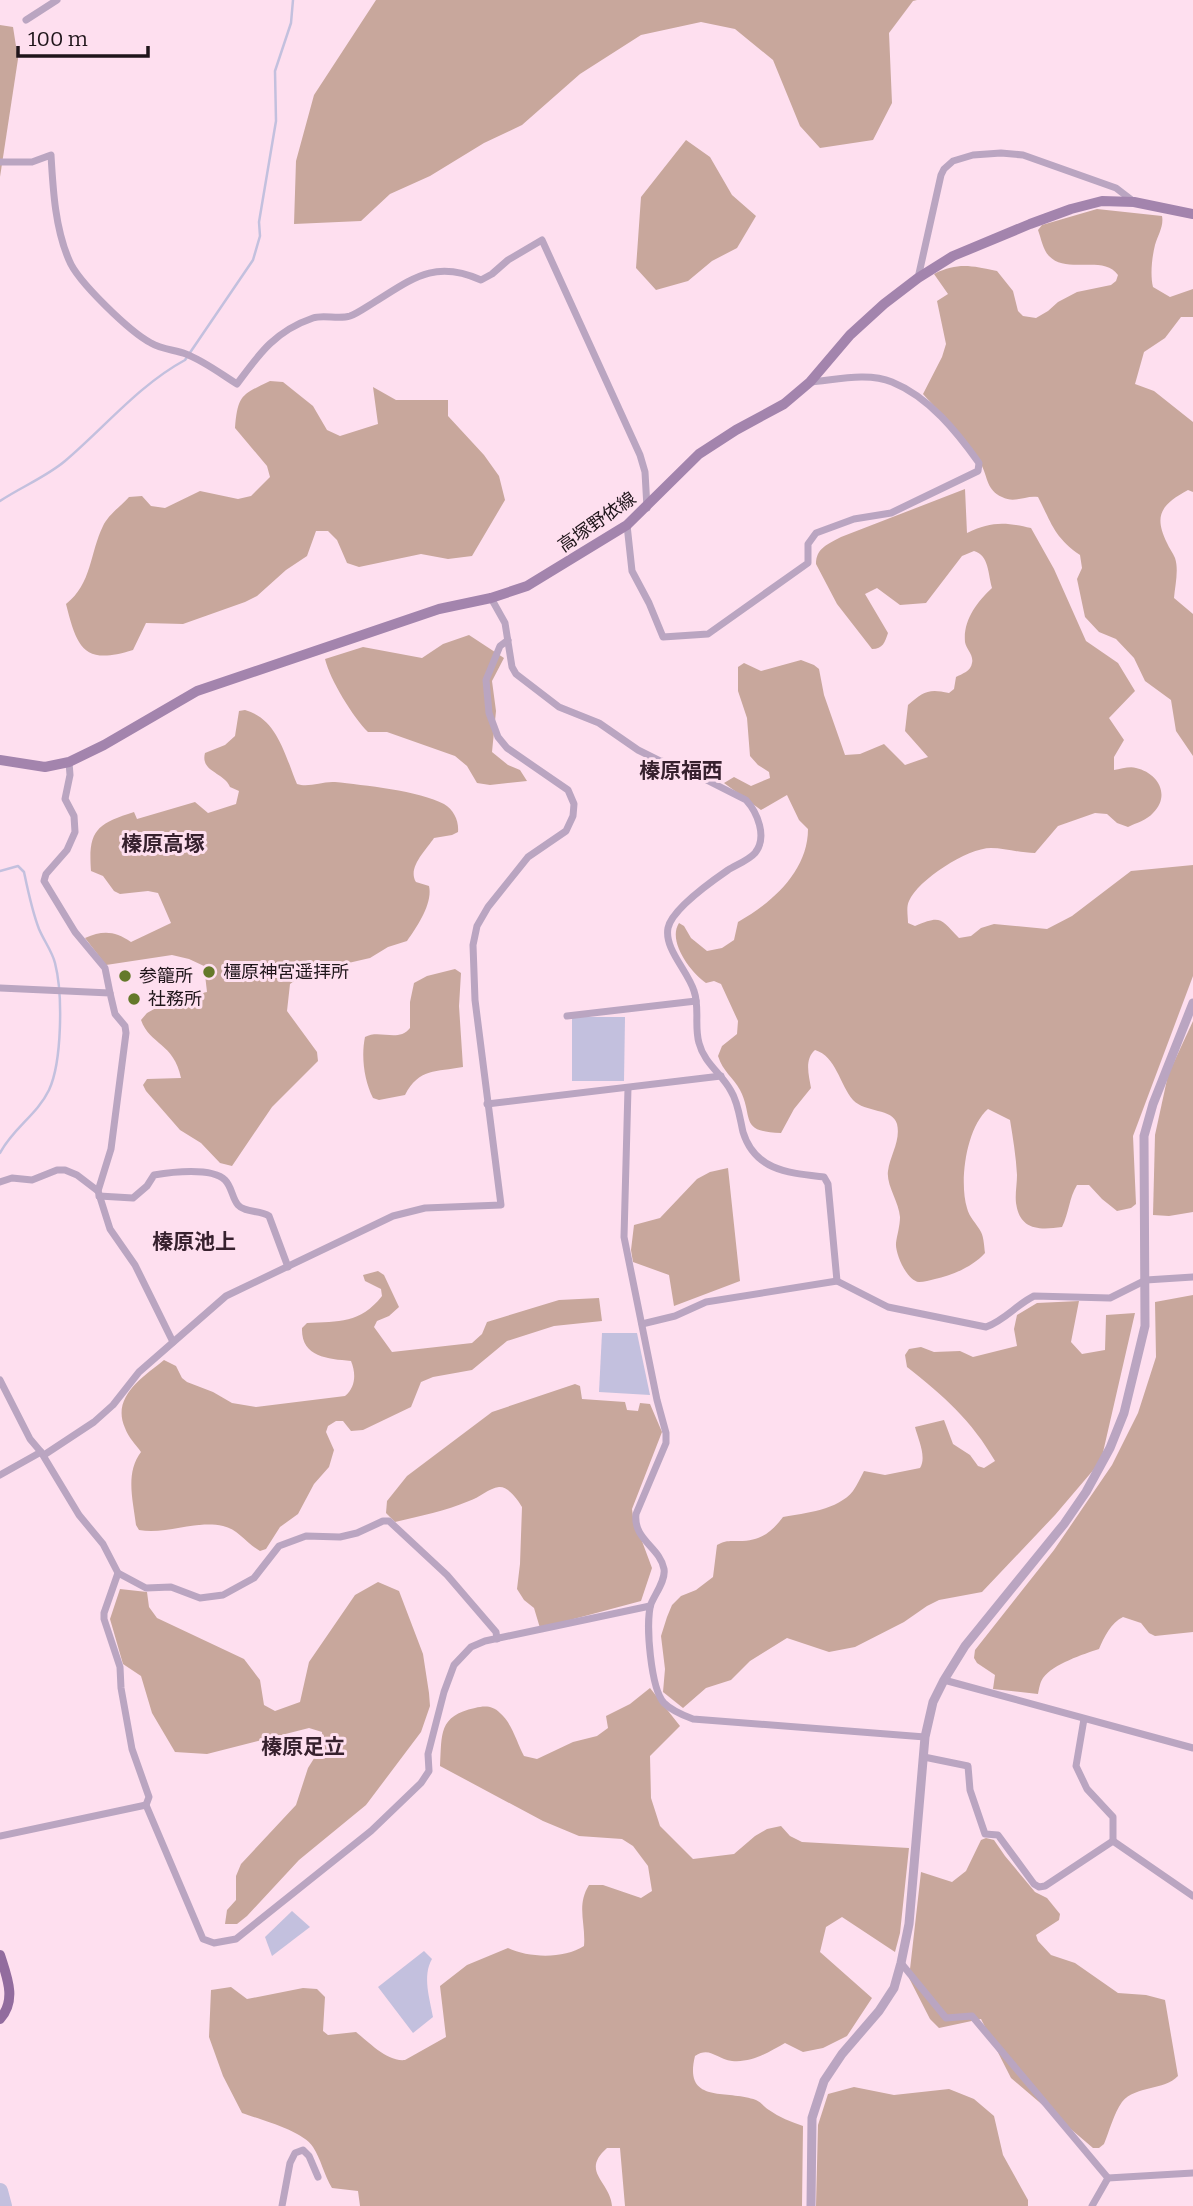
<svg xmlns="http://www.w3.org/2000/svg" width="1193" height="2206" font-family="Bitter,'Noto Sans JP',serif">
<rect width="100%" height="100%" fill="#fedfef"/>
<g fill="#c8a79c">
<polygon points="376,0 917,0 913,1 889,33 892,103 873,140 820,148 800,126 773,60 735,29 701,22 641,35 580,74 522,125 484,143 430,176 390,194 361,221 294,224 296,161 314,95"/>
<polygon points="0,25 13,27 18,59 0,177"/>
<polygon points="686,140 710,157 732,195 756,216 737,248 712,261 688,281 656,290 636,268 641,197"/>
<path d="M1097 209 1162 216C1164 226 1158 235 1155 245 1152 257 1150 275 1153 287L1170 297 1193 289V317H1181L1165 338 1144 352 1135 384 1154 391 1193 422V492L1188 490C1162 504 1153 515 1167 543 1169 548 1173 553 1175 558 1179 570 1175 586 1174 598L1193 614V756L1176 731 1171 700 1145 681 1134 658 1116 639 1099 632 1085 617 1077 579 1082 568 1080 555C1054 537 1052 524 1038 497 1025 495 1015 504 1002 497 987 490 988 479 982 466 968 438 943 416 923 394L942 357 946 344 937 301 948 294 934 274C959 262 971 266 997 271L1013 291 1018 311 1023 316 1036 318 1048 311 1058 302 1077 292 1111 285 1116 281 1118 275C1103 254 1067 275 1049 256 1043 250 1041 238 1038 230L1042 225Z"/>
<path d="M270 381 283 382 313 406 327 430 340 436 378 424 373 387 396 400H448V416L484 455 499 476 505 500 472 556 448 559 421 554 359 567 347 563 337 540 328 531H316L307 556 286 570 257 596 245 602 183 624 146 623 133 650C83 666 77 647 66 604 92 584 90 552 103 526 108 515 121 506 129 497L142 496 151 506 165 508 200 491 238 499 251 496 270 477 267 466 235 428C238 395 241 395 270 381Z"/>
<path d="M965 489 967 533C991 521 1006 522 1031 528L1054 569 1086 641 1118 663 1135 691 1109 718 1124 740 1114 757V770C1121 769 1130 766 1136 768 1158 773 1171 795 1153 813 1147 820 1136 823 1128 827L1117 823 1107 814 1095 813 1058 826 1035 853C1020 853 1005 848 991 848 967 848 918 880 909 901 906 907 908 916 908 923L915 926C941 915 940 918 959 938L971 936 981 928 994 924 1047 929 1072 916 1131 871 1193 865V976L1133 1136 1136 1204 1131 1208 1117 1211 1102 1199 1089 1185H1077C1069 1198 1069 1213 1062 1227 1040 1230 1020 1231 1016 1203 1015 1194 1017 1184 1017 1175 1016 1157 1013 1138 1010 1120L988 1109C966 1128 959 1182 967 1208 969 1217 977 1224 981 1232 984 1238 984 1246 985 1253 974 1266 951 1276 935 1279 930 1280 924 1282 919 1282 907 1281 895 1254 896 1243 897 1235 900 1226 900 1217 899 1202 886 1185 888 1171 890 1155 901 1141 897 1124 893 1108 865 1113 853 1100 840 1085 836 1056 815 1050 804 1060 809 1075 811 1088L794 1109 781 1133C738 1132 754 1117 740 1090 733 1077 723 1072 718 1056L722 1046 737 1034 738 1021 721 984 714 981 706 983C691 973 667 941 679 923L684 926 691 938 707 951 722 948 734 940 738 922C772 903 808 871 808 829L799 820 787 795 761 810 724 783 734 777 751 786 770 778 769 772 758 765 750 756 747 718 738 691V667L744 663 761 671 801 660 814 665 819 669 824 695 845 755 860 754 884 744 905 765 928 757 905 731 908 705C923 692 928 688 949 693L954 689 956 677C962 674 971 671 972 663 974 655 966 649 965 642 963 620 977 602 992 588 988 574 989 555 974 551L962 556 926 603 900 605 877 588 865 594 888 633C885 642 883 649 872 649L837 604 816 564C816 548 828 544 841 537Z"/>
<path d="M469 635 504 658 492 681 496 711 492 752 508 765 520 770 527 781 490 785 477 783 467 766 455 756 387 732H368C353 717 330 680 325 659L363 647 422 658 443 644Z"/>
<path d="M245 710C278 719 285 756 297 784 309 788 322 781 335 782 363 785 420 791 444 804 454 810 459 821 458 832L452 835 434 838C426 850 407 868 416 882L429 886C433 903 417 927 407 941L388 947 370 958 305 973 290 984 287 1011 317 1052 318 1061 272 1107 232 1166 220 1163 201 1143 180 1130 146 1091 143 1085 147 1079 181 1078C174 1043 150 1045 141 1020L147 1013 156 1008 155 1005 168 1000 207 992 204 966 189 959 172 955 106 965 85 938C103 930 115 931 131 942L171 923 158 893 148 891 120 894 114 891 103 876 91 871C88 831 96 824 134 812L137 819 195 802 208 813 236 804 239 791 230 787C224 772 200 772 205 753L225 745 235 736 239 711Z"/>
<path d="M455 969 461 973 459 1006 463 1067C436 1072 419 1068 405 1095L379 1100 373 1098C364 1080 361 1056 365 1037 380 1029 398 1043 410 1028V1002L414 983 427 976Z"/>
<polygon points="1193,1021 1193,1212 1169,1216 1153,1215 1155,1135 1168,1075"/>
<polygon points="728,1168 740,1281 674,1306 669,1275 633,1262 631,1250 634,1225 660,1218 697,1179 710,1172"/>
<path d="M378 1271 384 1275 399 1307 389 1316 377 1321 374 1327 392 1352 472 1343 482 1334 487 1322 559 1300 599 1298 602 1321 554 1326 507 1341 472 1370 433 1377 421 1382 411 1407 363 1430 351 1431 343 1421H336L328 1426 326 1432 334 1450 329 1467 314 1484 298 1514 280 1527 266 1549 260 1551C247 1544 238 1529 223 1526 195 1520 166 1535 139 1530L136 1525C133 1500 125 1473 141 1452 136 1445 128 1437 125 1428 111 1397 143 1377 164 1360L176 1366 182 1378 187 1382 213 1392 232 1403 256 1407 345 1396C356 1387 356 1373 351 1361 327 1359 301 1357 302 1328L307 1323C339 1321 360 1324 382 1296L381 1289 365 1281 363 1275Z"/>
<path d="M1193 1295V1632L1155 1636 1149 1633 1141 1623 1123 1617C1111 1623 1104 1637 1099 1649 1084 1654 1053 1664 1043 1678 1040 1682 1039 1689 1038 1694L993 1689 995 1675 977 1663 974 1658 975 1650 1054 1550 1112 1465 1138 1413 1156 1357 1155 1302Z"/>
<path d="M1079 1301 1071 1342 1082 1354 1105 1350 1106 1315 1135 1313 1101 1461 1055 1515 982 1592 939 1600 927 1606 904 1622 855 1647 829 1652 787 1638 750 1661 731 1680 706 1688 683 1708 663 1692 665 1669 661 1636 667 1617 672 1605 681 1596 696 1590 713 1577 717 1545C725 1540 731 1541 739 1541 760 1541 771 1533 783 1517 805 1513 838 1510 853 1491 857 1485 861 1477 864 1471L885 1475 920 1468C927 1457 918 1439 915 1427L944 1420 953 1444 970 1455 978 1466 984 1468 995 1461C972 1421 943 1395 907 1367L905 1355 909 1349 921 1347 934 1352 960 1351 973 1357 1017 1346 1014 1329 1017 1315 1037 1303Z"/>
<path d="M575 1384 580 1386 582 1399 625 1402 627 1410 638 1411 640 1403 650 1404 662 1432 632 1509 633 1517 652 1568 641 1601 540 1628 534 1608 524 1600 517 1589 520 1564 522 1507C518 1500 508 1486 499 1487 489 1488 479 1498 469 1501 445 1511 421 1516 395 1522L386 1513 387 1501 407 1476 492 1412Z"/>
<polygon points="378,1582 399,1591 423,1654 429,1693 430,1706 421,1732 366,1805 299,1860 247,1916 237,1924 225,1924 227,1910 236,1900 236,1876 241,1864 296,1805 308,1768 323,1744 322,1732 309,1728 207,1754 175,1752 152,1713 141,1676 123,1664 110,1619 120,1589 147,1592 149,1607 157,1618 244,1659 260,1680 264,1705 275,1711 300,1702 309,1662 355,1595"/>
<path d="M650 1688 680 1726 650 1756 651 1798 660 1826 693 1859 734 1854 755 1836 767 1829 781 1826 790 1836 802 1842 909 1848 900 1933 895 1952 842 1917 826 1927 820 1952 872 1998 847 2036 823 2048 803 2052 785 2043C769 2052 752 2063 732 2061 716 2059 710 2046 695 2056 683 2105 727 2089 756 2100 761 2102 764 2107 769 2110 779 2117 791 2122 803 2126L802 2206H625L620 2148H607C580 2172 610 2181 612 2206H360L358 2191 332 2188C324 2175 321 2159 313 2147 303 2131 261 2120 242 2113L223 2076 209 2037 211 1990 231 1987 247 1999 303 1988 317 1989 325 1997 323 2031 328 2035 356 2032C369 2042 387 2062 405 2060L446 2037 440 1986 467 1965 508 1948C529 1958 564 1959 584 1946 586 1923 576 1906 589 1885H603L641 1898 652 1891 648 1866 633 1846 622 1839 579 1836 543 1821 440 1766C442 1734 438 1716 475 1708 484 1706 492 1705 500 1713 512 1723 517 1743 524 1756L537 1759 573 1742 597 1736 608 1728 606 1716 630 1704Z"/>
<path d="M986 1838 994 1840 1005 1856 1035 1892 1047 1898 1060 1914 1059 1920 1036 1935 1038 1941 1051 1955 1075 1963 1118 1993 1146 1995 1165 2000 1178 2076C1164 2091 1136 2085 1122 2102 1114 2113 1109 2132 1104 2144L1099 2148H1093L1011 2078 981 2019 939 2028 930 2019 909 1978 921 1872 952 1882 966 1871 981 1840Z"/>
<polygon points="854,2087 894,2095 949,2089 974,2099 994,2116 1003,2155 1028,2200 1028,2206 816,2206 818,2125 828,2094"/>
</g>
<g fill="#c3c0de">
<polygon points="572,1017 625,1017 624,1081 572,1081"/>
<polygon points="602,1333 637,1333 650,1395 599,1392"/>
<polygon points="292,1911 310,1927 272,1956 265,1937"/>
<path d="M424 1951 432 1959C422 1976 430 1999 433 2017L413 2033 378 1987Z"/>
</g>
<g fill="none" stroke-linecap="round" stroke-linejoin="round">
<g stroke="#c3c0de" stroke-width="2.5">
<path d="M0 501C21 487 46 477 65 461 105 427 139 385 185 360L253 260 260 236 259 222 276 121 275 71 291 23 293 0"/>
<path d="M0 871 18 866 24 872C28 891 32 911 39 929 44 941 52 951 55 963 63 994 62 1062 49 1090 37 1115 13 1128 0 1153"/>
</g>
<polyline stroke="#c3c0de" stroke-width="16" points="0,2191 4,2206"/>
<g stroke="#baa5c1" stroke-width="7">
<polyline points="26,20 57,0"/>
<path d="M0 162H32L51 155C53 189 55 228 69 260 77 281 130 332 151 343 161 349 175 350 186 354 204 361 221 374 237 384 259 354 275 331 313 318 324 314 338 320 350 316 358 313 366 307 373 303 412 279 434 259 481 280L492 274 508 260 542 240 640 455 645 472 647 508"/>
<polyline points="918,278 941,175 944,169 953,161 973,155 1001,153 1023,155 1116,188 1133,201"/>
<path d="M627 525 632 571 649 603 663 637 708 634 808 563V544L816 533 854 519 891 513 978 471 979 463C957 432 929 397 892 382 868 372 835 380 810 382"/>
<path d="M491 598 505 623 512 667 516 674 559 707 599 723 638 750 660 761 673 763 746 800C757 812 768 837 755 853 749 860 736 865 728 870 712 881 672 909 668 928 664 949 688 971 694 991 700 1008 694 1026 699 1043 704 1063 722 1074 731 1091 738 1102 740 1119 743 1132 755 1171 789 1173 824 1177L828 1184 837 1281"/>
<polyline points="69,762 70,775 65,799 74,816 75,832 67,850 46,874 44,881 75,932 105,968 110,993"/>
<polyline points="0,988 110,993 115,1014 125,1026 126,1033 111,1149 98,1191"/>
<polyline points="567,1016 696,1001"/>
<path d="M628 1088 624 1237 657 1400 666 1433V1443L636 1514C633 1540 660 1547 664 1569 666 1580 655 1594 651 1604 645 1623 651 1689 664 1703 672 1711 682 1715 693 1719L925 1737"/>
<polyline points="487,1104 721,1076"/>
<polyline points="0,1182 12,1178 32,1180 57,1170 65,1170 77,1175 98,1191 110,1229 135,1265 173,1342"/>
<path d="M99 1196 133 1198 147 1186 154 1175C171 1172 212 1167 225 1180 232 1187 232 1198 238 1205 245 1213 260 1210 269 1216L288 1267"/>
<path d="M642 1324 675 1316 706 1302 837 1281 888 1307 986 1327C1005 1320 1016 1305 1034 1296L1110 1298 1146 1280 1193 1277"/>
<polyline points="0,1380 30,1439 41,1452 79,1515 103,1544 118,1573 146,1588 171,1587 200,1598 223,1595 254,1578 279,1546 306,1536 340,1537 357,1533 383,1521 389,1521 447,1575 496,1632 497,1639"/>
<polyline points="44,1455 94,1422 113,1405 139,1372 226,1296 393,1216 425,1208 501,1205 475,1000 473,945 477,926 488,907 528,857 566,831 573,816 574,804 568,790 507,748 498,737 489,713 486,680 500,646 508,640"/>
<polyline points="0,1475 41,1452"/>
<polyline points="118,1573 104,1613 104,1619 120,1667 121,1688 132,1749 149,1797 146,1805 203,1939 214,1943 236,1939 371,1831 421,1783 429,1771 428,1754 444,1692 454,1665 471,1647 485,1641 650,1606"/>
<polyline points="944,1680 1193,1748"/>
<polyline points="1084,1719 1076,1766 1087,1789 1113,1817 1113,1841"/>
<polyline points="924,1757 968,1766 970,1790 985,1834 998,1835 1034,1884 1039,1887 1045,1886 1113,1841"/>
<polyline points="0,1836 146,1805"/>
<polyline points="1113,1841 1193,1896"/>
<polyline points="901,1963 946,2018 972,2016 1108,2178 1092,2206"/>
<polyline points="1108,2178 1193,2173"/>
<polyline points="282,2206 290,2163 295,2153 303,2150 309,2156 318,2177"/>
</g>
<polyline stroke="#baa5c1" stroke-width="9" points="811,2206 812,2118 824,2081 842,2054 879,2011 894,1988 901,1963 909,1924 925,1737 933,1702 944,1680 965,1646 1064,1524 1086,1492 1110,1448 1124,1413 1145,1326 1144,1136 1153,1104 1193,1003"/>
<polyline stroke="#a384ad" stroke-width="10" points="0,760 45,767 69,762 104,745 197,691 439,609 491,598 527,586 627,525 699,454 736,430 784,404 810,382 850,335 884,304 918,278 953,256 1030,224 1071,209 1102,201 1134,202 1193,214"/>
<path stroke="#926c9e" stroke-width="10" d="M0 1955C7 1977 17 2000 0 2019"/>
</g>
<g fill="#64792a" stroke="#fedfef" stroke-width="2.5">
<circle cx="209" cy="972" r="7"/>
<circle cx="125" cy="976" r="7"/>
<circle cx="134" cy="999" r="7"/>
</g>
<g text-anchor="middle" stroke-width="6" stroke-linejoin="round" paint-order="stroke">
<g font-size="18" fill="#1f151a" stroke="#fedfef">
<text transform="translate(597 522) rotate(-35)" y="6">高塚野依線</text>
</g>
<g font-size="18" fill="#1f151a" stroke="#fedfef" text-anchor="start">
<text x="223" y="978">橿原神宮遥拝所</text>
<text x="139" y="982">参籠所</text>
<text x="148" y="1005">社務所</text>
</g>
<g font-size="21" font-weight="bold" fill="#37212e" stroke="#fedfef">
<text x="681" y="778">榛原福西</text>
<text x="163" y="851">榛原高塚</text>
<text x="194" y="1249">榛原池上</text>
<text x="303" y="1754">榛原足立</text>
</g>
</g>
<path d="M18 46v10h130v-10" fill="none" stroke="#1f151a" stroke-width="3.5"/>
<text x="28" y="46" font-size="21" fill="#1f151a" stroke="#fedfef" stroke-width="5" paint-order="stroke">100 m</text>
</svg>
